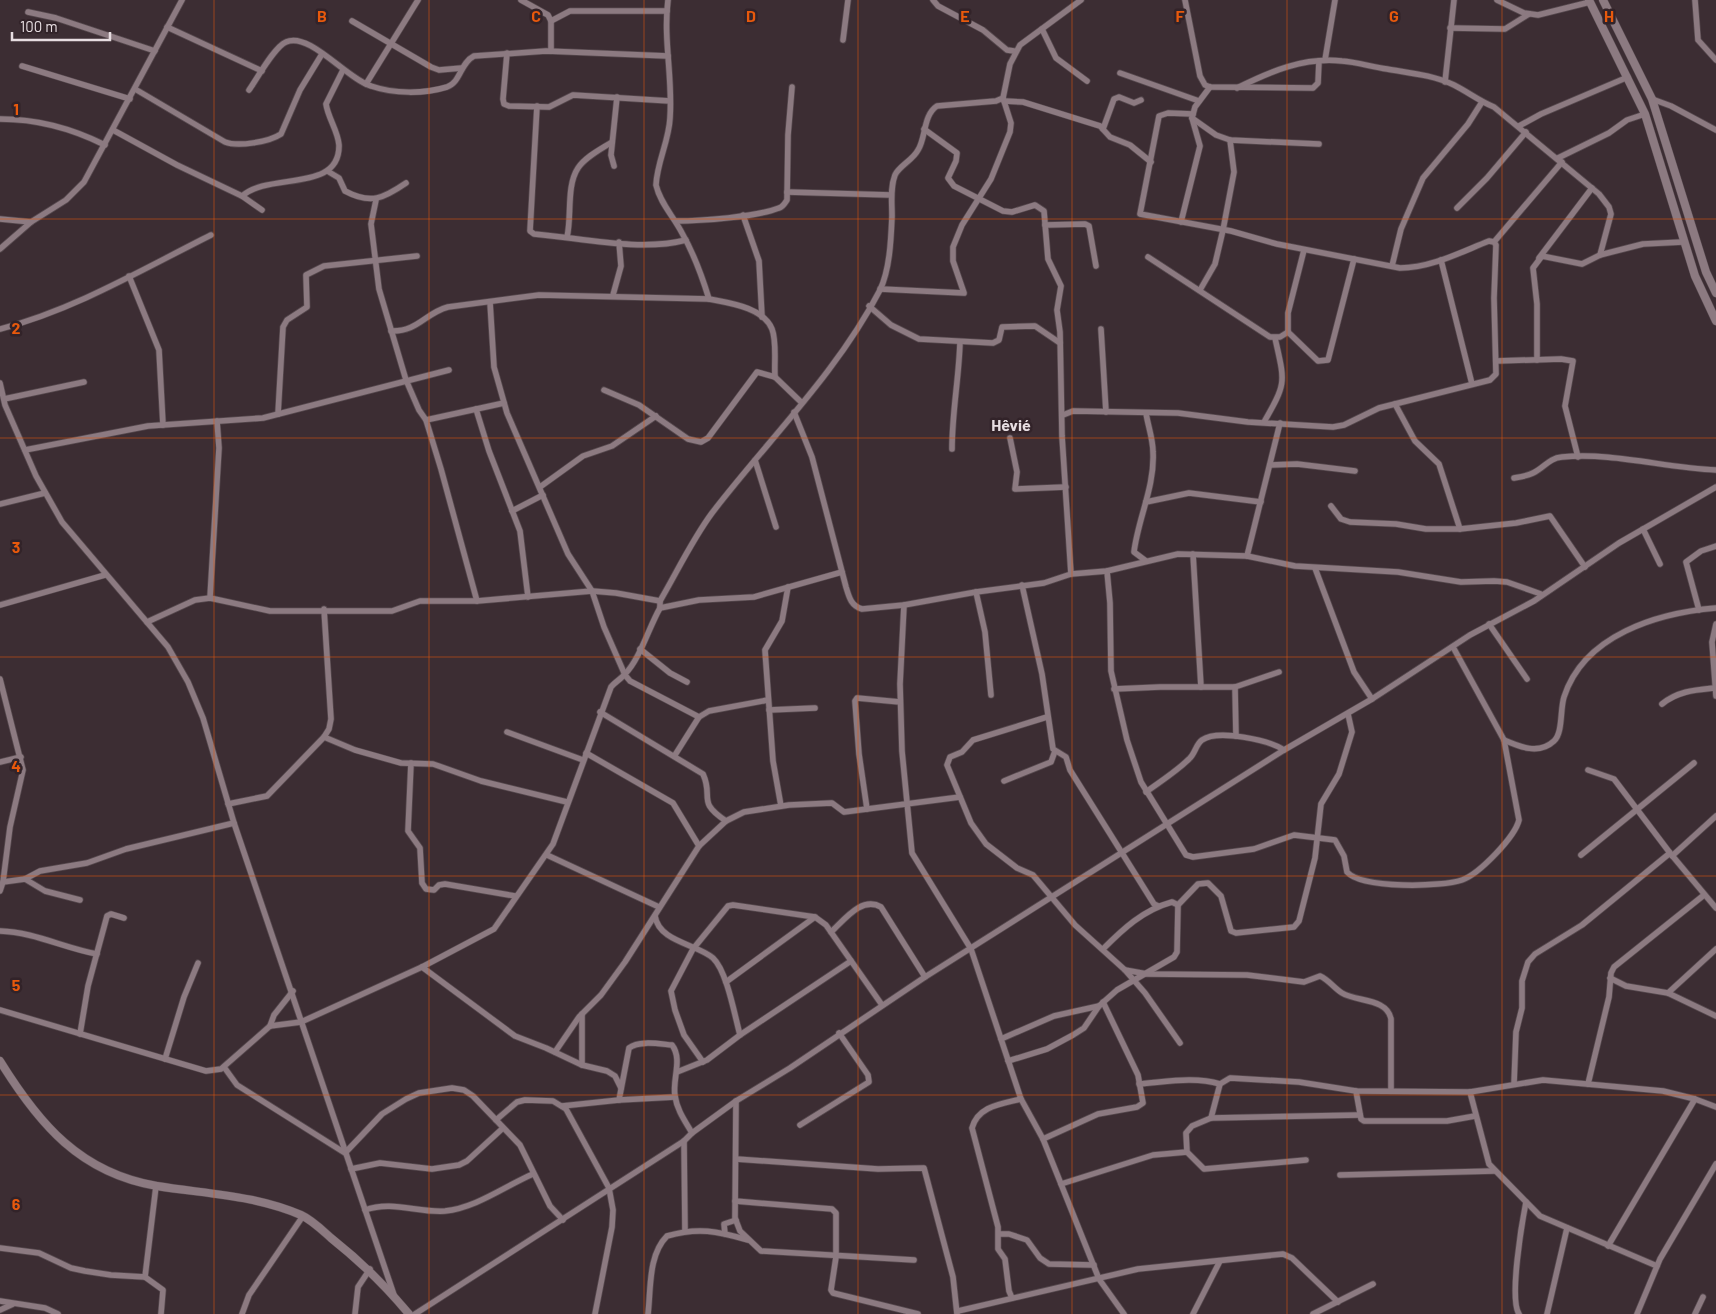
<svg xmlns="http://www.w3.org/2000/svg" width="1716" height="1314" font-family="Barlow,sans-serif">
<rect width="100%" height="100%" fill="#3c2d33"/>
<g fill="none" stroke-linecap="round" stroke-linejoin="round">
<defs>
<g id="minor">
<polyline points="521,0 548,15 551,21 551,51"/>
<path d="M668 0C663 40 673 78 670 118 669 141 657 162 656 185 660 203 674 217 682 233 694 254 702 276 709 299"/>
<polyline points="933,0 938,6 983,30 1007,50 1014,51"/>
<polyline points="1185,0 1200,76 1205,85 1210,87 1313,88 1318,83 1319,61"/>
<polyline points="1497,0 1524,13 1538,15 1590,2"/>
<polyline points="1695,0 1698,40 1716,60"/>
<polyline points="28,12 56,18 155,51"/>
<polyline points="352,21 431,67 439,70 462,68"/>
<polyline points="551,21 570,11 667,11"/>
<polyline points="167,27 262,71"/>
<polyline points="1450,28 1505,29 1529,14"/>
<polyline points="1042,29 1056,58 1087,81"/>
<polyline points="843,40 848,0"/>
<polyline points="507,53 503,99 504,104 509,106 549,107 573,95 670,101"/>
<polyline points="1325,60 1335,0"/>
<polyline points="22,66 130,99"/>
<polyline points="1120,73 1199,101"/>
<polyline points="1445,82 1454,0"/>
<polyline points="366,84 418,0"/>
<path d="M1237 88C1271 71 1304 57 1342 61 1357 62 1372 67 1387 69 1410 73 1433 75 1454 85 1468 92 1479 101 1494 107L1599 194 1609 207 1611 214 1600 255 1582 264 1542 256 1533 268 1537 304V360"/>
<path d="M135 89 225 142C238 147 269 142 281 134L300 90 322 54"/>
<path d="M249 90C257 79 274 47 286 42 309 31 347 79 371 86 394 94 424 94 447 87 461 82 460 63 474 56L546 51 668 56"/>
<polyline points="1652,99 1671,106 1716,130"/>
<polyline points="1004,101 1023,102 1100,126 1110,137 1130,145 1151,162"/>
<path d="M537 106 530 231 534 234C582 238 640 252 686 240"/>
<polyline points="1192,118 1216,135 1230,140 1319,144"/>
<path d="M0 119C38 119 71 128 105 145"/>
<polyline points="1519,126 1541,114 1628,77"/>
<polyline points="924,129 957,153 956,161 948,178 954,186 1003,211 1012,212 1035,205 1044,211 1048,259 1061,286 1057,310 1060,332 1062,436 1071,574"/>
<polyline points="1103,129 1114,99 1119,97 1134,103 1141,100"/>
<polyline points="113,130 177,165 242,196 262,210"/>
<polyline points="1558,158 1609,133 1627,120 1645,114"/>
<polyline points="614,166 611,155 617,97"/>
<path d="M329 172 339 178 345 191C371 205 384 198 406 183"/>
<polyline points="787,192 891,195"/>
<path d="M242 196C269 172 340 193 339 145 338 131 328 118 326 104L343 70"/>
<polyline points="376,200 371,224 379,289 406,380 419,410 426,420 441,469 477,601"/>
<polyline points="1457,208 1487,178 1526,132"/>
<polyline points="743,215 759,261 762,317"/>
<polyline points="0,219 31,222"/>
<path d="M676 221C701 221 756 217 779 208 783 207 785 203 787 200L788 135 792 87"/>
<polyline points="1181,222 1200,146 1192,118 1195,107 1210,87"/>
<polyline points="1045,225 1085,224 1089,226 1096,266"/>
<path d="M567 237C572 217 566 186 578 168 585 157 601 149 612 142"/>
<polyline points="1494,242 1562,162"/>
<polyline points="0,249 31,222 66,200 84,182 182,0"/>
<polyline points="1600,255 1643,244 1683,242"/>
<polyline points="1148,257 1270,337 1280,337 1288,332"/>
<polyline points="1539,258 1592,188"/>
<polyline points="1441,260 1472,384"/>
<polyline points="1392,266 1401,229 1423,178 1468,124 1482,102"/>
<polyline points="129,276 159,350 163,425"/>
<polyline points="880,289 964,293 953,261 953,247 962,225 991,179 1010,132 1011,123 1003,98"/>
<polyline points="1200,290 1215,264 1223,230 1234,172 1230,140"/>
<polyline points="613,295 621,266 619,242"/>
<polyline points="490,302 494,367 507,413 568,554 592,591 604,627 625,675 630,681 699,717"/>
<polyline points="869,306 891,325 919,339 993,343 999,340 1002,327 1035,326 1060,343"/>
<path d="M0 329C74 310 143 269 211 235"/>
<polyline points="1101,329 1106,412"/>
<path d="M391 331C418 332 425 313 448 307L539 295 709 299C729 303 763 307 772 329 777 342 774 362 775 377"/>
<polyline points="1288,332 1318,361 1328,360 1354,259"/>
<polyline points="1288,332 1288,313 1304,250"/>
<polyline points="1496,361 1561,359 1573,361 1565,406 1578,457"/>
<polyline points="0,383 5,405 36,476 62,522 168,647 188,682 203,718 234,823 394,1295"/>
<polyline points="604,390 639,405 688,439 701,442 708,438 757,372 775,377 801,402"/>
<polyline points="4,399 84,382"/>
<polyline points="1395,404 1415,441 1439,464 1460,529"/>
<polyline points="476,409 489,451 520,531 528,597"/>
<path d="M794 412 812 457 846 587C849 597 851 606 862 609L904 605 976 592 1044 583 1071 574 1107 571 1178 554 1247 556 1295 566 1398 572 1461 582 1494 581 1507 582 1541 594"/>
<path d="M1146 413C1148 426 1153 439 1153 452 1155 486 1138 519 1134 552L1146 561"/>
<polyline points="278,414 283,327 287,320 307,307 306,275 324,266 417,256"/>
<path d="M1063 415 1073 411 1178 413 1248 422 1333 427 1344 425 1379 408 1490 380 1496 374 1494 298 1496 245 1494 242 1489 241C1461 252 1431 268 1400 268L1277 244 1231 231 1140 214 1159 116 1168 113 1193 114"/>
<polyline points="426,420 504,403"/>
<path d="M1264 422C1287 382 1285 383 1275 338"/>
<polyline points="1010,438 1017,472 1015,489 1066,487"/>
<path d="M952 449C952 412 959 378 960 342"/>
<polyline points="25,450 148,426 263,418 449,370"/>
<polyline points="755,460 776,527"/>
<polyline points="1270,465 1297,464 1355,471"/>
<path d="M1514 478C1520 477 1527 476 1533 473 1544 468 1549 458 1562 457 1613 452 1665 468 1716 470"/>
<polyline points="540,487 583,456 612,446 656,416"/>
<polyline points="1146,502 1189,493 1261,502"/>
<polyline points="0,504 45,493"/>
<polyline points="1331,506 1341,519 1350,522 1396,524 1426,529 1460,529 1516,523 1550,516 1585,567"/>
<polyline points="512,511 543,495"/>
<polyline points="1643,529 1660,564"/>
<polyline points="1193,554 1201,687"/>
<polyline points="1247,556 1280,423"/>
<polyline points="1315,568 1354,672 1372,699"/>
<path d="M1107 571 1110 603 1111 671 1127 740 1141 782 1186 855 1193 857 1254 849 1294 835 1335 840 1344 856 1347 872C1362 889 1442 887 1462 880 1479 874 1515 837 1519 820L1504 740 1453 647"/>
<polyline points="1022,585 1042,674 1053,749 1066,757 1070,770 1154,904 1158,906"/>
<polyline points="976,592 985,632 991,695"/>
<polyline points="210,598 219,448 217,421"/>
<polyline points="0,605 105,575"/>
<polyline points="904,605 900,684 902,751 912,853 971,949 1021,1099 1043,1139 1099,1279 1124,1314"/>
<polyline points="660,608 699,600 754,597 842,572"/>
<polyline points="1699,610 1686,562 1701,551 1716,546"/>
<polyline points="147,622 195,600 210,598 270,611 392,611 420,601 477,601 592,591 616,593 660,601"/>
<polyline points="1489,624 1527,679"/>
<polyline points="1716,624 1712,642 1716,696"/>
<polyline points="640,649 670,673 687,682"/>
<polyline points="0,679 23,770 10,827 3,882 0,891"/>
<polyline points="1235,687 1236,736"/>
<polyline points="1114,689 1160,687 1235,687 1279,672"/>
<path d="M1662 704C1678 691 1695 690 1715 688"/>
<polyline points="769,710 815,708"/>
<path d="M600 712 703 774C714 798 696 801 726 821"/>
<polyline points="1047,717 973,740 962,752 950,757 947,765 971,823 986,844 1017,868 1033,875 1075,925 1125,970 1145,993 1180,1043"/>
<polyline points="507,732 583,760"/>
<polyline points="324,737 355,750 401,763 433,764 481,781 567,802"/>
<path d="M1504 740C1520 747 1539 755 1554 741 1563 733 1560 709 1564 697 1584 635 1657 613 1716 608"/>
<polyline points="586,753 673,803 699,846"/>
<polyline points="675,755 699,717 709,711 768,700"/>
<polyline points="0,762 21,757"/>
<polyline points="411,763 408,831 420,848 422,883 426,889 434,890 439,885 445,884 515,896"/>
<polyline points="1588,770 1614,779 1670,853 1716,908"/>
<polyline points="1004,781 1051,762 1055,751"/>
<path d="M1146 792C1161 781 1177 771 1189 759 1195 754 1196 744 1202 740 1218 729 1269 740 1284 750"/>
<polyline points="228,804 267,796 324,737 329,729 331,719 324,609"/>
<polyline points="781,806 773,761 765,650 782,621 788,587"/>
<polyline points="867,809 859,754 855,701 857,698 900,702"/>
<polyline points="547,855 659,907"/>
<polyline points="1581,855 1694,763"/>
<polyline points="1672,856 1716,816"/>
<polyline points="25,879 45,891 80,900"/>
<polyline points="3,882 25,879 40,871 87,863 126,849 234,823"/>
<path d="M655 916C659 942 697 944 713 958 727 971 735 1017 740 1035"/>
<path d="M0 931C34 932 64 948 97 954"/>
<path d="M831 932C845 919 862 896 881 907L925 977"/>
<path d="M1103 949C1123 929 1143 910 1172 902L1178 905"/>
<polyline points="422,967 515,1036 546,1048 582,1065 607,1071 615,1076 621,1088"/>
<path d="M1125 970 1147 974 1247 975 1304 982 1320 976C1329 980 1334 988 1342 993 1357 1002 1387 998 1391 1019V1091"/>
<polyline points="1610,978 1626,986 1668,993 1716,1016"/>
<polyline points="726,982 815,917 826,925 882,1005"/>
<polyline points="1668,993 1716,949"/>
<path d="M0 1010 206 1071 221 1069 270 1026 301 1022 422 967 494 929 553 844 611 687C615 682 621 679 625 674 640 659 649 627 660 608V601C677 572 692 540 712 513 768 440 837 373 880 290 890 269 891 239 892 216 892 202 890 188 895 175 899 166 913 160 918 150 926 138 923 115 937 106L996 101 1003 98 1010 64 1020 45 1081 0"/>
<polyline points="270,1026 274,1015 293,991"/>
<polyline points="80,1034 88,986 107,916 111,914 124,918"/>
<polyline points="1001,1039 1054,1016 1099,1006"/>
<polyline points="555,1052 579,1017 601,995 625,962 699,846 726,821 744,812 789,805 832,803 844,812 960,797"/>
<polyline points="165,1059 184,997 198,963"/>
<polyline points="1008,1061 1047,1049 1073,1035 1084,1028 1099,1006 1117,990 1174,957 1177,952 1178,905 1198,884 1208,883 1221,896 1231,931 1236,933 1294,927 1299,921 1315,858 1321,804 1339,774 1352,732 1348,714"/>
<polyline points="703,1062 684,1035 675,1010 671,991 693,949 728,906 733,905 815,917"/>
<polyline points="582,1065 582,1014"/>
<polyline points="224,1067 237,1085 345,1153 382,1114 406,1099 419,1093 452,1088 464,1090 473,1096 520,1145 550,1206 563,1220"/>
<polyline points="677,1072 707,1060 740,1035 851,961"/>
<path d="M1139 1084C1166 1082 1194 1076 1220 1084"/>
<polyline points="1514,1084 1516,1032 1522,1008 1522,981 1528,962 1535,954 1582,925 1670,853"/>
<polyline points="1588,1084 1609,997 1611,973 1614,967 1704,895"/>
<polyline points="1356,1091 1361,1119 1364,1121 1447,1121 1475,1116"/>
<polyline points="1470,1092 1489,1164 1540,1216 1657,1266"/>
<path d="M619 1100 629 1048C639 1040 660 1044 672 1045 683 1059 672 1080 675 1096 677 1110 685 1121 692 1133"/>
<polyline points="736,1101 735,1218 740,1231 761,1251 914,1260"/>
<polyline points="562,1106 619,1100 675,1097"/>
<polyline points="1211,1118 1220,1084 1230,1078 1299,1082 1356,1091 1470,1092 1543,1080 1663,1091 1695,1099 1716,1107"/>
<polyline points="496,1120 517,1102 525,1100 553,1101 566,1109 609,1188 613,1210 612,1227 595,1314"/>
<polyline points="800,1125 869,1082 868,1075 839,1033"/>
<polyline points="1043,1139 1098,1114 1137,1107 1143,1103 1138,1075 1103,1002"/>
<polyline points="684,1141 685,1231"/>
<polyline points="736,1159 878,1169 924,1168 953,1277 957,1314"/>
<polyline points="1306,1160 1204,1169 1187,1152 1186,1133 1192,1126 1211,1118 1360,1115"/>
<polyline points="351,1169 380,1163 432,1169 459,1165 467,1161 503,1128"/>
<polyline points="1340,1175 1494,1171"/>
<polyline points="1061,1184 1153,1155 1187,1152"/>
<polyline points="735,1201 832,1209 836,1213 836,1257 831,1290 833,1293 918,1314"/>
<path d="M365 1210C392 1200 418 1213 445 1211 476 1208 505 1186 533 1174"/>
<polyline points="725,1234 724,1224 736,1220"/>
<polyline points="999,1234 1009,1234 1027,1240 1040,1258 1049,1264 1094,1265"/>
<polyline points="1608,1246 1695,1099"/>
<polyline points="0,1248 39,1253 71,1268 85,1271 111,1275 145,1277 156,1186"/>
<polyline points="145,1277 163,1290 161,1314"/>
<path d="M1012 1298 1009 1291 1005 1259 998 1249V1227L972 1128C978 1106 1001 1104 1021 1099"/>
<polyline points="0,1301 45,1308 58,1314"/>
<polyline points="0,1310 13,1304"/>
<polyline points="958,1311 1138,1269 1283,1254 1292,1258 1338,1302"/>
<polyline points="242,1314 249,1295 303,1216"/>
<polyline points="355,1314 358,1287 370,1269"/>
<polyline points="415,1314 684,1141 692,1133 736,1101 790,1068 925,977 1284,750 1372,699 1470,635 1534,601 1619,543 1716,487"/>
<path d="M648 1314C651 1289 648 1255 667 1236 698 1227 717 1231 748 1240"/>
<polyline points="1193,1314 1220,1261"/>
<polyline points="1313,1314 1373,1284"/>
<path d="M1519 1314C1509 1299 1522 1222 1526 1202"/>
<polyline points="1547,1314 1567,1228"/>
<polyline points="1637,1314 1660,1259 1716,1164"/>
<polyline points="1695,1314 1703,1297"/>
</g>
<g id="tertiary">
<polyline points="1589,0 1645,114 1695,276 1716,321"/>
<polyline points="1603,0 1652,99 1706,272 1716,293"/>
<path d="M0 1061C39 1124 80 1173 157 1186 206 1194 255 1195 301 1215 312 1220 322 1230 331 1238 360 1261 385 1285 409 1314"/>
</g>
</defs>
<use href="#minor" stroke="#56494e" stroke-width="7"/>
<use href="#tertiary" stroke="#56494e" stroke-width="9"/>
<use href="#minor" stroke="#8c7a81" stroke-width="5.5"/>
<use href="#tertiary" stroke="#8c7a81" stroke-width="8"/>
</g>
<path fill="none" stroke="#e8590c" stroke-width="1" stroke-opacity="0.55" d="M214 0V1314M429 0V1314M644 0V1314M858 0V1314M1072 0V1314M1287 0V1314M1502 0V1314M0 219H1716M0 438H1716M0 657H1716M0 876H1716M0 1095H1716"/>
<g text-anchor="middle" stroke-width="5" stroke-linejoin="round" paint-order="stroke">
<g font-size="16" font-weight="bold" fill="#e7dde1" stroke="#322329">
<text x="1011" y="431">Hêvié</text>
</g>
</g>
<g font-size="16" text-anchor="middle" font-weight="bold" fill="#e8590c" stroke="#322329" stroke-width="5" stroke-linejoin="round" paint-order="stroke">
<text x="322" y="22">B</text>
<text x="536" y="22">C</text>
<text x="751" y="22">D</text>
<text x="965" y="22">E</text>
<text x="1180" y="22">F</text>
<text x="1394" y="22">G</text>
<text x="1609" y="22">H</text>
<text x="16" y="115">1</text>
<text x="16" y="334">2</text>
<text x="16" y="553">3</text>
<text x="16" y="772">4</text>
<text x="16" y="991">5</text>
<text x="16" y="1210">6</text>
</g>
<path d="M12 32v8h98v-8" fill="none" stroke="#e7dde1" stroke-width="2.5"/>
<text x="20" y="32" font-size="15" fill="#e7dde1" stroke="#322329" stroke-width="4" paint-order="stroke">100 m</text>
</svg>
